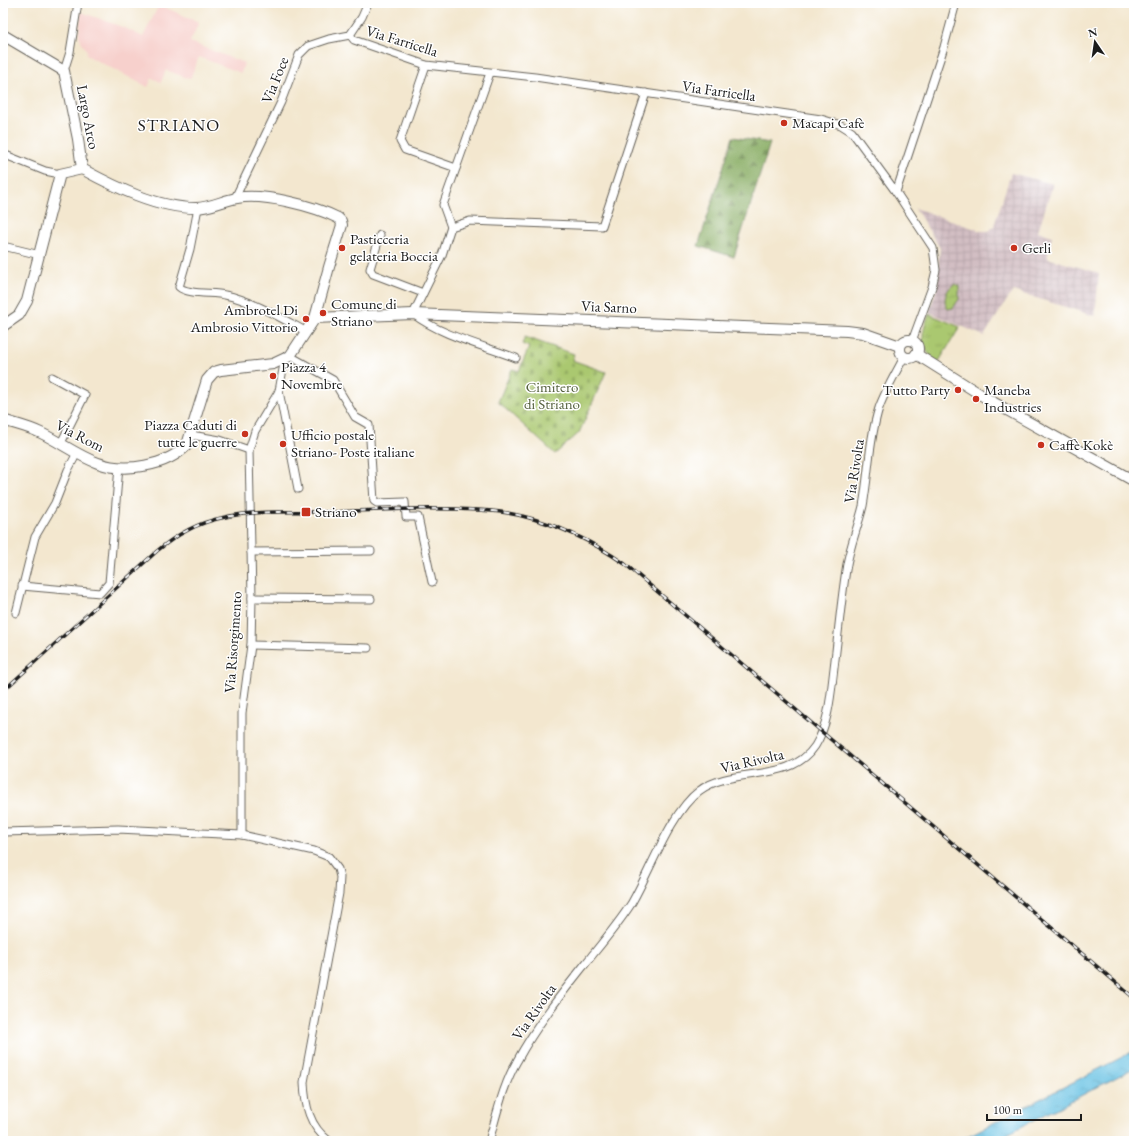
<svg xmlns="http://www.w3.org/2000/svg" width="1137" height="1144" font-family="'EB Garamond',serif">
<defs>
<pattern id="industrial-grid" width="8" height="8" patternUnits="userSpaceOnUse"><rect width="8" height="8" fill="#d2bec3"/><path d="M0 4h8M4 0v8" fill="none" stroke="#b4a3a7"/></pattern>
<pattern id="grass-tufts" width="24" height="20" patternUnits="userSpaceOnUse"><rect width="24" height="20" fill="#aac870"/><path d="M3 7l-1-3M5 7V3M7 7l1-3M15 17l-1-3M17 17v-4M19 17l1-3" fill="none" stroke="#92ab60"/></pattern>
<pattern id="forest-firs" width="22" height="20" patternUnits="userSpaceOnUse"><rect width="22" height="20" fill="#87ac62"/><path d="M5 1l3.5 6h-7zM16 11l3.5 6h-7z" fill="#6e8b50"/></pattern>
<pattern id="cemetery-stones" width="16" height="16" patternUnits="userSpaceOnUse"><rect width="16" height="16" fill="#aac870"/><path d="M2 7V4a2 2 0 0 1 4 0v3zM10 15v-3a2 2 0 0 1 4 0v3z" fill="#92ab60"/></pattern>
<pattern id="water-ripples" width="26" height="14" patternUnits="userSpaceOnUse"><rect width="26" height="14" fill="#66c1e3"/><path d="M2 4q2-2 4 0t4 0M15 11q2-2 4 0t4 0" fill="none" stroke="#58a5c2"/></pattern>
</defs>
<rect width="100%" height="100%" fill="#fff"/>
<filter id="ink" filterUnits="userSpaceOnUse"><feTurbulence type="fractalNoise" baseFrequency=".025" numOctaves="2"/><feDisplacementMap in="SourceGraphic" scale="8" xChannelSelector="R" yChannelSelector="G"/><feConvolveMatrix kernelMatrix="1 2 1 2 8 2 1 2 1" color-interpolation-filters="sRGB"/></filter>
<filter id="wash" filterUnits="userSpaceOnUse"><feTurbulence type="fractalNoise" baseFrequency=".012" numOctaves="4" result="noise"/><feDisplacementMap in="SourceGraphic" scale="16" xChannelSelector="R" yChannelSelector="G"/><feGaussianBlur stdDeviation="0.9" result="paint"/><feColorMatrix in="noise" values="0 0 0 0 0 0 0 0 0 0 0 0 0 0 0 0 0 1.4 0 .05"/><feComposite in="paint" operator="in"/></filter>
<g filter="url(#wash)">
<rect width="100%" height="100%" fill="#f3e7cf"/>
<polygon fill="#f7d0cc" points="159,5 199,22 190,42 244,63 241,73 199,57 190,79 166,70 161,82 152,78 148,87 86,55 87,51 82,43 79,35 81,12 125,28 143,37"/>
<polygon fill="url(#industrial-grid)" points="1011,173 1053,184 1038,231 1052,236 1047,258 1099,273 1095,316 1013,291 984,336 929,312 936,291 940,248 915,208 981,231 989,231 994,226"/>
<g fill="url(#grass-tufts)" stroke="#637246">
<path d="M955 284 959 286V299L953 308 948 309C942 302 946 288 955 284Z"/>
<path d="M929 314 960 327 938 363C918 347 921 335 929 314Z"/>
</g>
<polygon fill="url(#forest-firs)" stroke="#52643f" points="733,137 770,143 734,257 698,246"/>
<polygon fill="url(#cemetery-stones)" stroke="#637246" points="525,337 574,354 572,360 606,372 579,433 555,454 498,402 512,369 519,371 529,347 522,344"/>
<polygon fill="url(#water-ripples)" stroke="#416e80" points="1134,1051 1134,1068 994,1141 958,1141"/>
</g>
<g filter="url(#ink)">
<g fill="none" stroke-linecap="round" stroke-linejoin="round">
<defs>
<g id="street">
<polyline points="350,35 354,40 426,65 535,77 821,119 841,125 852,132 896,192 933,248 936,270 932,287 912,341"/>
<polyline points="426,65 400,141 405,150 456,168"/>
<polyline points="64,71 70,52 78,3"/>
<path d="M490 73 443 205 451 227 442 255 413 314C442 336 482 345 516 358"/>
<polyline points="3,154 45,171 60,174"/>
<polyline points="896,192 944,47 956,3"/>
<polyline points="235,198 281,102 299,55 308,46 329,39 350,35 362,17 368,3"/>
<path d="M198 208 190 249 179 287C188 295 213 292 225 295 251 300 283 319 307 332"/>
<polyline points="451,227 470,221 602,226 646,93"/>
<polyline points="380,235 370,269 373,274 423,293"/>
<polyline points="3,246 40,255"/>
<polyline points="290,356 333,380 355,417 369,425 374,501 377,503 405,502 406,517 418,517 432,582"/>
<polyline points="52,377 85,395 61,443"/>
<polyline points="279,391 298,489"/>
<polyline points="191,435 220,440 249,450"/>
<polyline points="251,552 371,551"/>
<polyline points="22,586 100,593 109,583 119,467"/>
<polyline points="252,598 371,599"/>
<polyline points="16,613 35,537 55,503 68,470 77,453"/>
<polyline points="251,645 368,648"/>
<path d="M3 832 118 829 242 835 314 851 329 857 338 869 340 877 339 893 304 1082C305 1105 309 1126 329 1141"/>
<polyline points="242,835 242,713 251,645 252,598 249,450 255,431 279,391 285,358"/>
<path d="M489 1141C497 1114 503 1085 517 1061 538 1022 567 987 594 953 607 937 620 921 631 904 650 872 670 813 699 791 733 765 789 785 815 746 829 724 831 693 834 668 838 636 841 602 846 570 849 548 858 527 863 506 869 473 869 439 879 408 885 391 896 373 904 357"/>
</g>
<g id="secondary">
<polyline points="3,35 64,71 78,139 82,169"/>
<polyline points="315,318 413,314 847,331 863,333 900,346"/>
<polyline points="3,326 19,315 27,301 60,174 82,169"/>
<circle cx="909" cy="349" r="9"/>
<polyline points="916,354 991,401 1134,481"/>
<path d="M3 420C15 424 29 427 41 433 60 442 78 456 98 463 125 473 167 466 187 445L207 380 214 372 221 370 273 364 290 356 315 318 329 267 342 225 341 221 338 218C314 206 264 193 237 198 224 200 210 208 196 208 157 208 115 187 82 169"/>
</g>
</defs>
<use href="#street" stroke="#67635b" stroke-width="9"/>
<use href="#secondary" stroke="#67635b" stroke-width="12"/>
<use href="#street" stroke="#fff" stroke-width="7"/>
<use href="#secondary" stroke="#fff" stroke-width="10"/>
<defs>
<path id="rail" d="M3 691 157 551C176 535 197 523 221 518 255 510 294 512 329 512 378 510 428 507 477 510 492 511 508 512 522 516 560 525 593 542 625 564L1134 998"/>
</defs>
<use href="#rail" stroke="#1c1c1c" stroke-width="3.5"/>
<use href="#rail" stroke="#fff" stroke-width="2" stroke-dasharray="6" stroke-linecap="butt"/>
</g>
</g>
<g fill="#c8321e" stroke="#fff" stroke-width="1.5">
<circle cx="784" cy="123" r="4"/>
<circle cx="342" cy="248" r="4"/>
<circle cx="1014" cy="248" r="4"/>
<circle cx="323" cy="313" r="4"/>
<circle cx="306" cy="319" r="4"/>
<circle cx="273" cy="376" r="4"/>
<circle cx="958" cy="390" r="4"/>
<circle cx="976" cy="399" r="4"/>
<circle cx="245" cy="434" r="4"/>
<circle cx="283" cy="444" r="4"/>
<circle cx="1041" cy="445" r="4"/>
<rect x="301" y="507" width="10" height="10" rx="2"/>
</g>
<g text-anchor="middle" stroke-width="3" stroke-linejoin="round" paint-order="stroke">
<g font-size="15" fill="#1c1c1c" stroke="#fff">
<text transform="translate(402 41) rotate(17)" y="5">Via Farricella</text>
<text transform="translate(275 80) rotate(-68)" y="5">Via Foce</text>
<text transform="translate(719 91) rotate(8)" y="5">Via Farricella</text>
<text transform="translate(88 117) rotate(79)" y="5">Largo Arco</text>
<text transform="translate(609 307) rotate(2)" y="5">Via Sarno</text>
<text transform="translate(80 436) rotate(27)" y="5">Via Rom</text>
<text transform="translate(854 471) rotate(-81)" y="5">Via Rivolta</text>
<text transform="translate(233 642) rotate(-86)" y="5">Via Risorgimento</text>
<text transform="translate(752 761) rotate(-13)" y="5">Via Rivolta</text>
<text transform="translate(534 1012) rotate(-55)" y="5">Via Rivolta</text>
</g>
<g font-size="15" fill="#1c1c1c" stroke="#fff" text-anchor="start">
<text x="792" y="128">Macapi Cafè</text>
<text x="350" y="244">Pasticceria<tspan x="350" dy="17">gelateria Boccia</tspan></text>
<text x="1022" y="253">Gerli</text>
<text x="331" y="309">Comune di<tspan x="331" dy="17">Striano</tspan></text>
<text x="298" y="315" text-anchor="end">Ambrotel Di<tspan x="298" dy="17">Ambrosio Vittorio</tspan></text>
<text x="281" y="372">Piazza 4<tspan x="281" dy="17">Novembre</tspan></text>
<text x="950" y="395" text-anchor="end">Tutto Party</text>
<text x="984" y="395">Maneba<tspan x="984" dy="17">Industries</tspan></text>
<text x="237" y="430" text-anchor="end">Piazza Caduti di<tspan x="237" dy="17">tutte le guerre</tspan></text>
<text x="291" y="440">Ufficio postale<tspan x="291" dy="17">Striano- Poste italiane</tspan></text>
<text x="1049" y="450">Caffè Kokè</text>
<text x="315" y="517">Striano</text>
</g>
<g font-size="15" fill="#55613e" stroke="#fff">
<text x="552" y="392">Cimitero<tspan x="552" dy="17">di Striano</tspan></text>
</g>
<g font-size="17" letter-spacing="1" fill="#1c1c1c" stroke="#fff">
<text x="179" y="131">STRIANO</text>
</g>
</g>
<rect width="1137" height="1144" fill="none" stroke="#fff" stroke-width="16"/>
<g transform="translate(1095 42) rotate(347)" stroke="#ffffff" stroke-width="3" paint-order="stroke">
<path d="M0-3L7 15L0 10L-7 15Z" fill="#1c1c1c"/>
<text y="-6" font-size="11" font-weight="bold" text-anchor="middle" fill="#1c1c1c">N</text>
</g>
<path d="M987 1114v6h94v-6" fill="none" stroke="#1c1c1c" stroke-width="2"/>
<text x="993" y="1114" font-size="12" fill="#1c1c1c" stroke="#ffffff" stroke-width="3" paint-order="stroke">100 m</text>
</svg>
